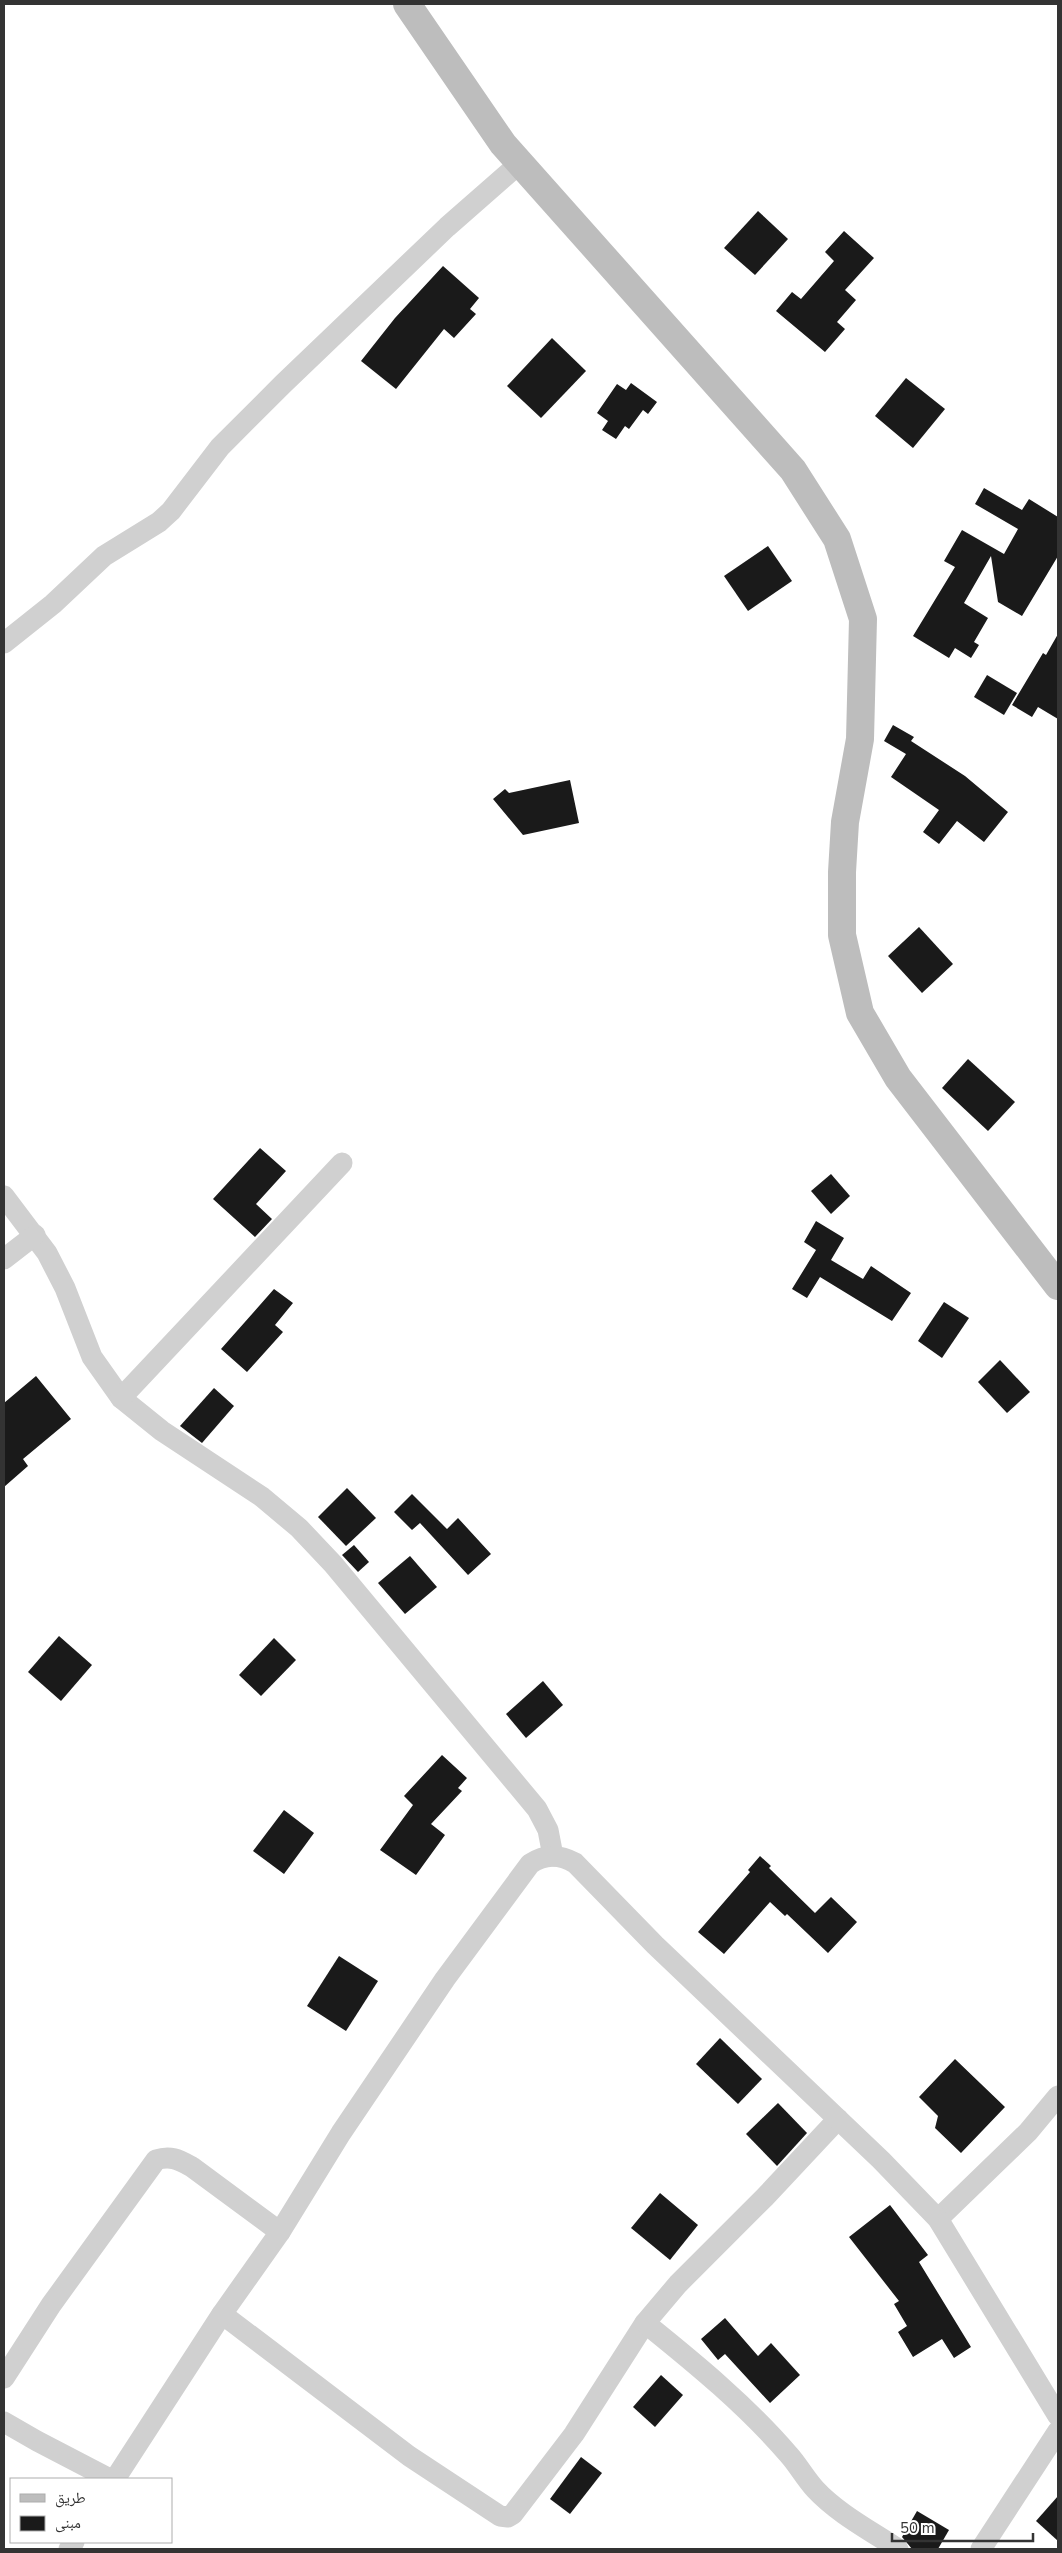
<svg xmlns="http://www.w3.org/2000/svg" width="1062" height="2553" font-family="'Nunito Sans','Noto Naskh Arabic',sans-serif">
<rect width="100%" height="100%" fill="#fff"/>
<g fill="#1a1a1a">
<polygon points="758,211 788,239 755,275 724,248"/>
<polygon points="844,231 874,258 845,290 856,300 837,322 845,329 825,352 776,311 792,292 801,299 834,261 825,252"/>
<polygon points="443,266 479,298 470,309 476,314 454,338 444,329 396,389 361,361 395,318"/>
<polygon points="552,338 586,371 541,418 507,386"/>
<polygon points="906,378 945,409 913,448 875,416"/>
<polygon points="631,383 657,402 648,414 643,410 629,429 625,426 616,439 602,430 608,421 597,413 617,384 626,390"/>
<polygon points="984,488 1022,510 1029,499 1058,517 1058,556 1022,616 998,602 991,556 964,603 988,618 974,642 979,645 971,658 955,648 949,658 913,636 955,567 944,561 962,530 1004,554 1018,529 975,504"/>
<polygon points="768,546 792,581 748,611 724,576"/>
<polygon points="1058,634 1058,719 1038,707 1032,717 1012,705 1043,653 1046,655"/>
<polygon points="987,675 1017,693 1004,715 974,697"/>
<polygon points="893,725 914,737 911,741 965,776 1008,812 984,842 957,821 939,844 923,832 939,810 891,777 906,754 884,741"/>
<polygon points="570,780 579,823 523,835 493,799 505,789 509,793"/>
<polygon points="919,927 953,964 922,993 888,956"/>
<polygon points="968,1059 1015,1102 988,1131 942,1088"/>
<polygon points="260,1148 286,1171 256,1204 272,1219 255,1237 213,1199"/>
<polygon points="831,1174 850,1196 831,1214 811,1191"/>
<polygon points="816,1221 844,1238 831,1260 863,1279 871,1266 911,1293 892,1321 820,1277 807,1298 792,1289 816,1250 804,1242"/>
<polygon points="274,1289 293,1303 275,1325 283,1332 247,1372 221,1349"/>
<polygon points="944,1302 969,1318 942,1358 918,1341"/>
<polygon points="1000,1360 1030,1392 1007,1413 978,1382"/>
<polygon points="36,1376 71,1419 23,1459 28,1466 4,1487 4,1403"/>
<polygon points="214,1388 234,1406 202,1443 180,1426"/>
<polygon points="347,1488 376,1518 346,1546 318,1517"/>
<polygon points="412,1494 447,1529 458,1518 491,1554 468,1575 420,1523 412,1530 394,1512"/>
<polygon points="354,1545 369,1562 358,1572 342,1555"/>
<polygon points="410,1556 437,1587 405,1614 378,1583"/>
<polygon points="59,1636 92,1665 61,1701 28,1672"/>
<polygon points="274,1638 296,1660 261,1696 239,1675"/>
<polygon points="543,1681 563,1705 526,1738 506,1714"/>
<polygon points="442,1755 467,1778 458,1788 462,1791 431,1824 445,1835 416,1875 380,1850 413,1805 404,1796"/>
<polygon points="284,1810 314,1833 284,1874 253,1851"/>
<polygon points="760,1856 771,1866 769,1868 815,1913 831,1897 857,1922 828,1953 787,1914 785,1916 770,1902 724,1954 698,1932 750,1872 748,1870"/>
<polygon points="339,1956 378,1981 346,2031 307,2006"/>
<polygon points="720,2038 762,2079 738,2104 696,2064"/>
<polygon points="955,2059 1005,2107 961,2153 935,2128 938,2116 919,2097"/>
<polygon points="778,2103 807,2133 777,2166 746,2134"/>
<polygon points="660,2193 698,2225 670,2260 631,2228"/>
<polygon points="890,2205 928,2255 919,2262 971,2347 954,2358 942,2339 913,2357 898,2332 907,2326 894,2304 899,2301 849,2237"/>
<polygon points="725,2318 758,2356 771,2343 800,2375 770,2403 725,2354 718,2360 701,2339"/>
<polygon points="661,2375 683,2395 655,2427 633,2407"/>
<polygon points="581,2457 602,2473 570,2514 550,2499"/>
<polygon points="1058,2496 1058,2541 1036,2521"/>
<polygon points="917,2511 949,2530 938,2549 912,2549 902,2537"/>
</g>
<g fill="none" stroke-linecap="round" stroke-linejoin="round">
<g stroke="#d0d0d0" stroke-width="21">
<polyline points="4,643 53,604 104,556 159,522 171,511 220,447 283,384 447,227 520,163"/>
<polyline points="4,1196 47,1253 65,1288 92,1357 121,1398 162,1431 262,1497 299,1528 333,1564 537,1809 548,1830 553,1856"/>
<polyline points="4,1259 35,1235"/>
<polyline points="121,1398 342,1163"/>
<polyline points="938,2219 1028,2132 1058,2096"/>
<polyline points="222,2314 409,2456 500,2516 508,2517 513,2514 574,2434 645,2323 678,2284 765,2197 838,2119"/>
<path d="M645 2323C696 2364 747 2406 789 2455 798 2465 805 2478 815 2489 837 2513 871 2531 898 2549"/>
<path d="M4 2378 51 2305 156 2160C171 2155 179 2160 192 2167L280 2232"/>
<polyline points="4,2422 37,2441 110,2479"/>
<path d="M115 2479 222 2314 280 2232 341 2133 445 1979 530 1864C545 1854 559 1854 575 1863L655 1945 881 2160 938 2219 1058 2416"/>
<polyline points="69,2549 74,2542"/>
<polyline points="981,2549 1058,2431"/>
</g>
<polyline stroke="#bdbdbd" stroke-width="28" points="407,4 503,144 793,470 837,539 863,619 860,739 845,822 842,872 842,935 860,1013 898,1078 1058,1286"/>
</g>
<rect width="1062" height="2553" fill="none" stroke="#333333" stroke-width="10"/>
<rect x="10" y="2478" width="162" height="65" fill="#ffffff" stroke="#adadad"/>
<rect x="20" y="2494" width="25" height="8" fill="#bdbdbd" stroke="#adadad"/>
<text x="55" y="2503" font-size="15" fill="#333333">طريق</text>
<rect x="20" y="2516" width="25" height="15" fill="#1a1a1a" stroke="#adadad"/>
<text x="55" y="2528" font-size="15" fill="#333333">مبنى</text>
<path d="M892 2533v8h141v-8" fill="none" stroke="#333333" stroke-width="2.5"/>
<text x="900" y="2533" font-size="15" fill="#333333" stroke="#ffffff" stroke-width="4" paint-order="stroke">50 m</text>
</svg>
